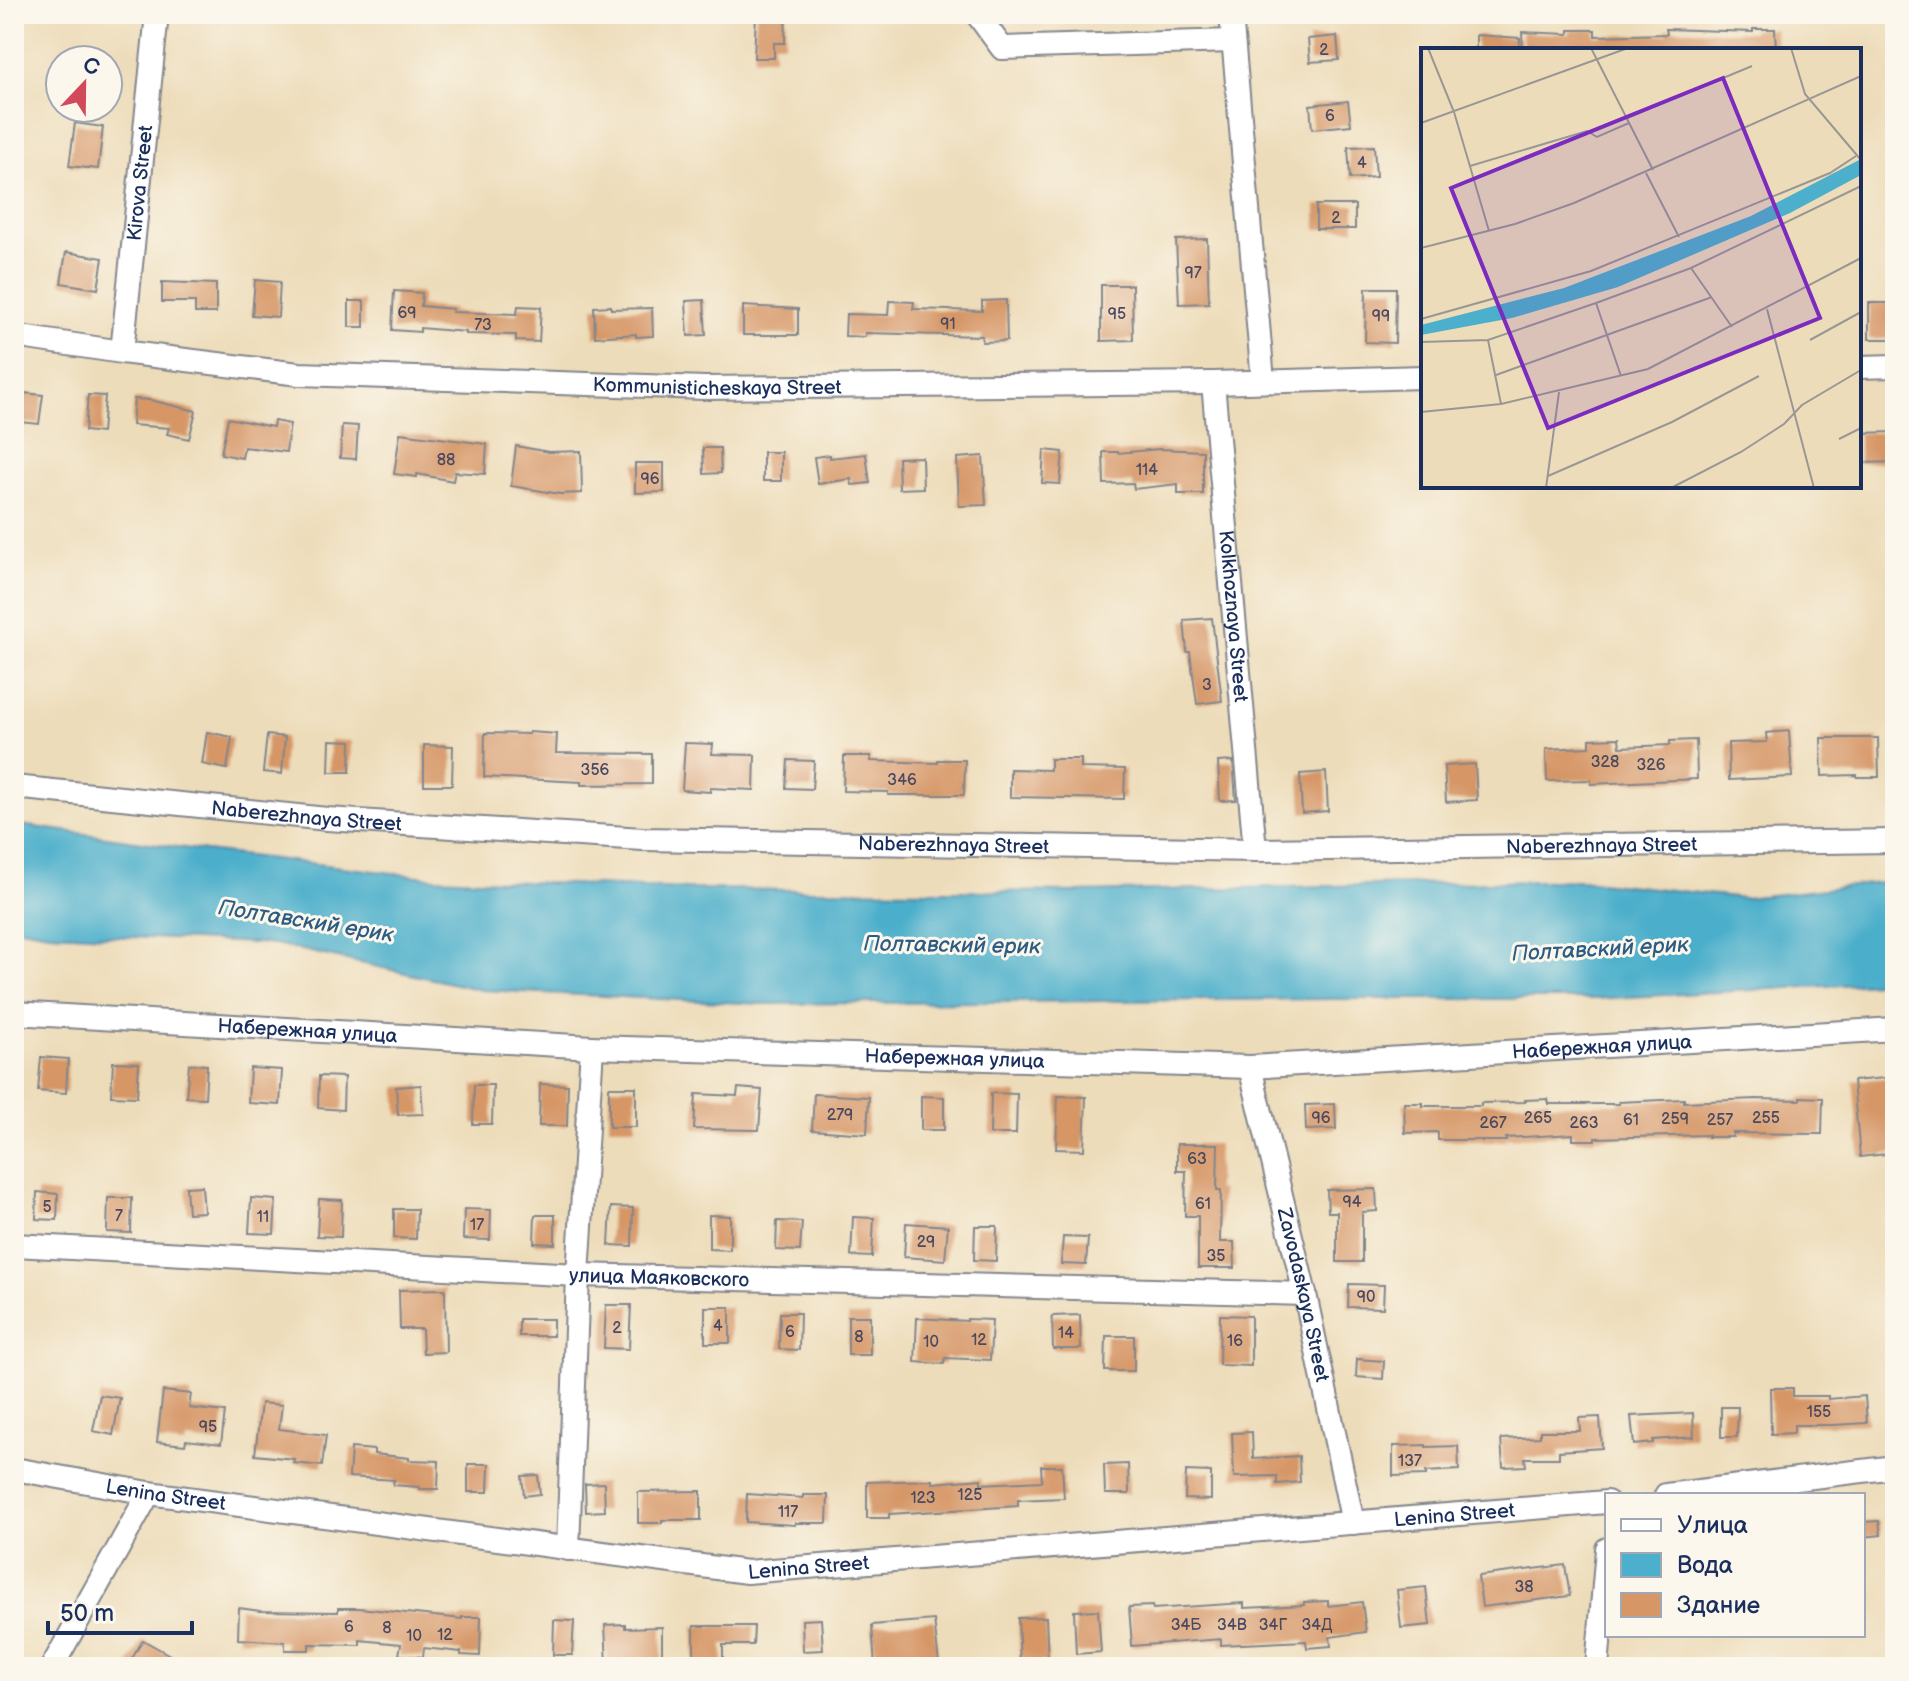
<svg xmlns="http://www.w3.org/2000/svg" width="1909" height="1681" font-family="'Balsamiq Sans',sans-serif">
<rect width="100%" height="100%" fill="#fbf7ec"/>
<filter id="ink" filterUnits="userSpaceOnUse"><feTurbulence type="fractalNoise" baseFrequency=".0125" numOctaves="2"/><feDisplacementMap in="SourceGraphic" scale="16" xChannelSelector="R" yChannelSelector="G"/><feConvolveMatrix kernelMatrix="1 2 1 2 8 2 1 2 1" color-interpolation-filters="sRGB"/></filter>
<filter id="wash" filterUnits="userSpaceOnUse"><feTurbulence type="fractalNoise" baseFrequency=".006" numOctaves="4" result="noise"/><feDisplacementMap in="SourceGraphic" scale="32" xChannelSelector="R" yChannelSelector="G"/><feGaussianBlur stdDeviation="1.8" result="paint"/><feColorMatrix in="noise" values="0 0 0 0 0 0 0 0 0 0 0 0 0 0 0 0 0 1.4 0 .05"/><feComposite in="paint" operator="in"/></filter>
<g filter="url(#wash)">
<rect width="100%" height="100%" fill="#eddcb9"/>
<polygon fill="#4cafcb" stroke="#346f94" stroke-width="2" points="14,824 206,851 435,878 686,889 1078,892 1581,880 1744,898 1895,881 1895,982 1594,999 1331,999 762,1004 482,990 275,944 49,933 14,927"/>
<g id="blocks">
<g fill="#d69666">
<polygon points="756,14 786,14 785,43 774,43 774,58 754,58"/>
<polygon points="1666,29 1753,32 1753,29 1775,29 1776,50 1523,50 1522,32 1569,34 1569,30 1595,30 1595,36 1667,34"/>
<polygon points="1476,35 1520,38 1519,50 1476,50"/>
<polygon points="1337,36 1339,60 1310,62 1308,39"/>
<polygon points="1348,101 1351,125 1312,129 1310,105"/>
<polygon points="75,123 103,127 98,169 69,166"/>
<polygon points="1374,146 1376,177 1350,179 1348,147"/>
<rect x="1316" y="205" width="39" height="24"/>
<polygon points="1207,239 1209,303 1179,304 1176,240"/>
<polygon points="66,252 103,258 98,289 61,283"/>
<polygon points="255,280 280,282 278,317 252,315"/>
<polygon points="162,282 216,284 216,313 195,313 195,302 162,302"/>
<polygon points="1101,285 1132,285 1133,340 1101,341"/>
<polygon points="1366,288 1396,288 1395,343 1365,342"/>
<polygon points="394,291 422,293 421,306 453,309 452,312 517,314 518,306 541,307 539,342 516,341 516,335 466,334 466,332 420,328 420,332 392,330"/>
<polygon points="704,300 706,335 688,336 686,301"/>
<polygon points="1006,300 1007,341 982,342 982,336 865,333 865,337 845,336 846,314 888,315 889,301 914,302 913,309 982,311 982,301"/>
<rect x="349" y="301" width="15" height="26"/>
<rect x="1869" y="303" width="24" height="36"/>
<polygon points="611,306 611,309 652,308 653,336 636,337 636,334 595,337 594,307"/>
<polygon points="743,306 798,309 798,335 743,335"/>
<polygon points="23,393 43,395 39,424 20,422"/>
<polygon points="88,395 105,396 102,433 85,431"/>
<polygon points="134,399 150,400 196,411 189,439 167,434 169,428 132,425"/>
<polygon points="228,418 273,427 274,421 290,424 286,452 244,447 242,458 221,454"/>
<polygon points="342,425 358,426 356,459 340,458"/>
<polygon points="1895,432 1895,462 1859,463 1859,433"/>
<polygon points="400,433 487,444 485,474 455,472 453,481 417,474 417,477 394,474"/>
<polygon points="516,446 549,452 581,451 582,493 560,494 511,486"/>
<polygon points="703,448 720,448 721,473 704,474"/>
<polygon points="1159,449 1203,451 1203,494 1178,494 1178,484 1134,489 1133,483 1104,484 1103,452 1118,452 1118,453"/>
<polygon points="1044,450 1063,452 1060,484 1042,483"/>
<rect x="763" y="452" width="18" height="29"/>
<polygon points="866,454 870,483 852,485 851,479 818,484 814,457 830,455 830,458"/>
<polygon points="983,456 986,505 959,506 957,458"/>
<polygon points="922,457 923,488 899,489 898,458"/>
<polygon points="635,463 664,463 664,492 635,493"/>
<polygon points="1212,618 1222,701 1197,704 1190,652 1187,652 1184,620"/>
<polygon points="1789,731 1792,777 1729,780 1728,743 1767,742 1766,733"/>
<polygon points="207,732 232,737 227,769 202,764"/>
<polygon points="529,732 557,734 556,753 652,754 652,784 581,785 581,782 484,777 485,733 529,734"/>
<polygon points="267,735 285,737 282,774 263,772"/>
<polygon points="1619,738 1620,747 1670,745 1670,741 1696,740 1697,779 1591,784 1591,780 1547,781 1546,749 1590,747 1590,739"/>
<polygon points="1821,738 1878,738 1879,777 1857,777 1857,775 1822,776"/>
<polygon points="330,740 351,741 350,772 329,772"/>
<polygon points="685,743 713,744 712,754 755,755 754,790 710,788 710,792 682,790"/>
<polygon points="424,745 453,746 452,785 424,785"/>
<polygon points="844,756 871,756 871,761 938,763 938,760 965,760 964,795 888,795 888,792 843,791"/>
<polygon points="1050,759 1081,759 1081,768 1125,769 1124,799 1010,797 1010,769 1050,770"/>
<polygon points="788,760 814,761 812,789 786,788"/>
<polygon points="1233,761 1236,800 1220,801 1218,762"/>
<polygon points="1475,764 1477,800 1446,802 1444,766"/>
<polygon points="1326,772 1328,811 1302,813 1300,774"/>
<polygon points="41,1057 68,1059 66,1093 38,1091"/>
<polygon points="113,1062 139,1063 137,1097 111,1096"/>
<polygon points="189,1064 207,1065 205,1098 186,1097"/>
<polygon points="250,1068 282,1070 280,1105 248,1103"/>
<polygon points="319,1076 344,1077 343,1110 318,1108"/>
<polygon points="1895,1077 1895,1153 1860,1157 1853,1081"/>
<polygon points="540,1084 568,1085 567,1126 539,1126"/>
<polygon points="421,1085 423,1114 398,1115 396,1087"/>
<polygon points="474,1085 493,1085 492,1124 473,1124"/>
<rect x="609" y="1087" width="27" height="40"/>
<polygon points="738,1088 762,1090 759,1130 694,1129 696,1094 737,1096"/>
<polygon points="991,1093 1017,1094 1016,1134 990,1134"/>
<polygon points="814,1094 869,1097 867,1134 812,1130"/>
<polygon points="921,1096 944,1097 944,1130 921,1130"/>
<polygon points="1058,1096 1086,1097 1084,1150 1056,1149"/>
<polygon points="1800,1097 1823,1098 1822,1134 1733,1133 1733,1137 1708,1137 1708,1135 1595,1138 1595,1140 1573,1140 1573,1134 1506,1138 1506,1141 1482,1141 1482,1140 1438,1140 1438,1132 1405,1133 1404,1103 1423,1103 1423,1106 1481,1106 1481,1103 1525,1102 1525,1100 1548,1099 1549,1104 1619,1104 1619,1102 1684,1099 1684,1102 1756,1099 1800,1100"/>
<polygon points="1335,1104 1336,1129 1306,1130 1305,1105"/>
<polygon points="1177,1144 1218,1144 1217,1190 1221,1190 1220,1242 1234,1242 1235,1268 1198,1268 1198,1216 1185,1216 1186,1171 1177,1171"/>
<polygon points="202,1186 204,1212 188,1213 186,1187"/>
<polygon points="1376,1189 1377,1211 1362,1212 1362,1262 1337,1262 1337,1212 1328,1212 1327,1190"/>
<polygon points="37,1192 58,1194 57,1220 36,1219"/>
<polygon points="108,1198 132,1198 131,1233 107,1232"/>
<polygon points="251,1198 276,1200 274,1234 249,1233"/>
<polygon points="319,1199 342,1200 341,1237 317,1236"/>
<polygon points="611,1207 633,1208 632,1246 609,1245"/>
<polygon points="394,1209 417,1209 416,1239 394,1238"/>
<polygon points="464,1209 491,1210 490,1240 463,1239"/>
<polygon points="535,1215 555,1215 555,1244 534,1243"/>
<polygon points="709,1215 730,1216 730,1250 709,1249"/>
<polygon points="853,1217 874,1218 872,1257 851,1256"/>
<polygon points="777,1221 802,1222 800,1251 776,1250"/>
<polygon points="906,1223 948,1226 945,1260 904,1257"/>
<polygon points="975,1226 997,1226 996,1261 974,1260"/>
<polygon points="1063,1237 1088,1238 1086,1265 1061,1264"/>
<polygon points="1349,1284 1384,1285 1383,1308 1348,1307"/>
<polygon points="445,1289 446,1352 423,1353 422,1329 400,1329 399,1290"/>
<polygon points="606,1305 631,1305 629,1349 604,1348"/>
<rect x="705" y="1307" width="25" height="36"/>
<polygon points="780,1313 800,1313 799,1350 779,1349"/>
<polygon points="1080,1315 1081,1349 1053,1349 1052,1316"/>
<polygon points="1220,1315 1251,1316 1251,1366 1219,1365"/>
<rect x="848" y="1316" width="22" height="39"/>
<polygon points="917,1318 967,1321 967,1319 992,1320 990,1360 945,1358 944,1364 915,1362"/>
<rect x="519" y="1319" width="34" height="17"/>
<polygon points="1106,1336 1134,1336 1134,1371 1105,1371"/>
<polygon points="1357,1359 1384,1361 1383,1379 1356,1377"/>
<polygon points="1770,1388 1793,1388 1793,1396 1828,1396 1828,1399 1865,1396 1867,1423 1833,1425 1794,1425 1794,1433 1771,1434"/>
<polygon points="163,1391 191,1394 189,1408 225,1412 221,1444 186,1440 185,1445 157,1442"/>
<polygon points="100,1395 120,1398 113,1435 93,1431"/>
<polygon points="261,1403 282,1405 279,1429 326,1435 322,1466 293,1463 294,1459 255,1455"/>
<polygon points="1721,1407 1738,1407 1737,1437 1721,1437"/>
<polygon points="1693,1413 1694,1437 1653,1440 1653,1443 1634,1445 1631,1416"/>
<polygon points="1600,1417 1602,1448 1559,1451 1559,1458 1525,1458 1526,1466 1503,1467 1501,1439 1540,1437 1540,1431 1580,1431 1579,1418"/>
<polygon points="1252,1432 1253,1459 1299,1456 1300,1482 1277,1484 1277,1476 1234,1477 1232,1433"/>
<polygon points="1426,1445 1426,1447 1458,1446 1459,1470 1426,1472 1426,1475 1393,1476 1393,1446"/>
<polygon points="351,1448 374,1450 374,1454 409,1458 409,1460 439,1461 438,1489 419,1489 419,1487 393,1485 394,1480 349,1477"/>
<polygon points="468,1464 489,1464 488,1492 468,1492"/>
<polygon points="1128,1464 1129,1494 1105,1494 1104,1465"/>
<polygon points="1041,1466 1062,1466 1064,1498 1018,1500 1018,1506 889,1514 889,1518 867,1518 867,1482 933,1480 933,1483 981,1479 981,1484 1042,1481"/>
<polygon points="1186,1471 1211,1472 1211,1500 1185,1499"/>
<polygon points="538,1475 540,1494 524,1496 522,1476"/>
<polygon points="604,1483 605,1511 586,1512 585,1484"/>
<polygon points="701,1491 701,1520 662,1520 662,1523 638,1523 638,1492"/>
<polygon points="747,1494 803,1498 803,1495 828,1495 827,1523 795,1523 795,1525 746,1522"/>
<polygon points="1879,1521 1881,1535 1863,1537 1863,1522"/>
<polygon points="1565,1565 1570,1596 1482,1607 1478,1576"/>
<polygon points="1426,1587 1430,1625 1401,1628 1397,1590"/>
<polygon points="1328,1601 1328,1606 1362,1602 1366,1632 1330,1637 1331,1646 1307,1648 1306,1641 1221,1645 1221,1639 1132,1646 1129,1607 1152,1606 1153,1609 1244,1603 1244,1608 1304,1605 1304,1602"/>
<polygon points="239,1608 260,1611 338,1612 338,1608 359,1608 462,1619 462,1617 481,1617 480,1656 461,1655 461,1652 424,1648 423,1657 399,1655 401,1644 360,1640 360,1645 309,1644 309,1650 285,1650 285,1642 238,1639"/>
<polygon points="1098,1610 1101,1652 1076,1654 1074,1611"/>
<polygon points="1046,1617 1048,1662 1020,1664 1018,1618"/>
<polygon points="821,1619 823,1650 803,1651 802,1620"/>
<polygon points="554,1620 574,1621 572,1655 553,1655"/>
<polygon points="934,1620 939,1663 898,1667 875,1667 872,1625"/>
<polygon points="625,1624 625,1628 662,1627 662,1665 642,1665 642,1663 607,1664 605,1625"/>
<polygon points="694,1626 754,1626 753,1645 723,1645 723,1667 694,1667"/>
<polygon points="143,1640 191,1667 127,1667"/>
</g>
</g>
</g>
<g filter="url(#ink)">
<use href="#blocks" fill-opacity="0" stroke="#84868c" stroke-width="2"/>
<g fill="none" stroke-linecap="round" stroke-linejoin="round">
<defs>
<g id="street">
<polyline points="977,14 1002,48 1233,41"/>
<polyline points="1231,14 1263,381"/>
<path id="s1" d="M14 336 122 352 299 374 705 388 1213 383 1423 377"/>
<path id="s2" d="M122 352 157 14"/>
<polyline points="1859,367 1895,366"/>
<path id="s3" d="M1213 383 1255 850"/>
<path id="s4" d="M14 787 327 819 643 839 1255 850 1895 841"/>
<path id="s5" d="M14 1013 592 1047 1250 1067 1895 1029"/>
<path id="s6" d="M1250 1067 1305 1294 1353 1523"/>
<path id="s7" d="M14 1245 578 1275 1305 1294"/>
<path id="s8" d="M14 1469 149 1493 747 1572 1607 1502"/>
<polyline points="1666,1495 1895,1467"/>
<polyline points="568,1549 578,1275 592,1047"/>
<polyline points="52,1667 149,1493"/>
<polyline points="1597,1667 1607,1549"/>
</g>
</defs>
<use href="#street" stroke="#84868c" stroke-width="26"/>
<use href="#street" stroke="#fff" stroke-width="22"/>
</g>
</g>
<g text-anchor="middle" stroke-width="6" stroke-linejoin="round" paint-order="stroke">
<g font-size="16" fill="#4a4960">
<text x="1324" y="55">2</text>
<text x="1330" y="121">6</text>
<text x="1362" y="168">4</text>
<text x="1336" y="223">2</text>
<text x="1193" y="278">97</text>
<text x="407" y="318">69</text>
<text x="1117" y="319">95</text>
<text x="1381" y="321">99</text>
<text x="948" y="329">91</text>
<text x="483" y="330">73</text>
<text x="446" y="465">88</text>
<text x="1147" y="475">114</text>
<text x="650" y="484">96</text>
<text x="1207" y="690">3</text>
<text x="1605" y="767">328</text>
<text x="1651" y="770">326</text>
<text x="595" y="775">356</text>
<text x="902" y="785">346</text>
<text x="840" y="1120">279</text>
<text x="1321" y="1123">96</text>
<text x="1538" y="1123">265</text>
<text x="1766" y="1123">255</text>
<text x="1675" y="1124">259</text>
<text x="1631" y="1125">61</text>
<text x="1720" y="1125">257</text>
<text x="1493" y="1128">267</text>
<text x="1584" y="1128">263</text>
<text x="1197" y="1164">63</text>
<text x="1352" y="1207">94</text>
<text x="1203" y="1209">61</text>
<text x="47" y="1212">5</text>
<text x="119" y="1221">7</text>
<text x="263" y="1222">11</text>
<text x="477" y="1230">17</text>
<text x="926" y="1247">29</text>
<text x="1216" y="1261">35</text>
<text x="1366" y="1302">90</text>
<text x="718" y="1331">4</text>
<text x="617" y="1333">2</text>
<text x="790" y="1337">6</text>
<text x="1066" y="1338">14</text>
<text x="859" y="1342">8</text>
<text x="979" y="1345">12</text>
<text x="1235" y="1346">16</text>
<text x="931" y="1347">10</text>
<text x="1819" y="1417">155</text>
<text x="208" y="1432">95</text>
<text x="1410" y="1466">137</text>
<text x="970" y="1500">125</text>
<text x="923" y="1503">123</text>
<text x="788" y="1517">117</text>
<text x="1524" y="1592">38</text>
<text x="1186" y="1630">34Б</text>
<text x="1232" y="1630">34В</text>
<text x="1273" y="1630">34Г</text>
<text x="1317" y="1630">34Д</text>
<text x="349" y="1632">6</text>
<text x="387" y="1633">8</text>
<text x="445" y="1640">12</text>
<text x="414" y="1641">10</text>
</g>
<g font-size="20" fill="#1b2f5e" stroke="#fbf7ec">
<text dy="7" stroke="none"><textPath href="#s2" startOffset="170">Kirova Street</textPath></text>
<text dy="7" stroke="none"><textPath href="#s1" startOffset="706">Kommunisticheskaya Street</textPath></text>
<text dy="7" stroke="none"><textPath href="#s3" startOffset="234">Kolkhoznaya Street</textPath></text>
<text dy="7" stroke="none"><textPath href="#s4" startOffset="294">Naberezhnaya Street</textPath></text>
<text dy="7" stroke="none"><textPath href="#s4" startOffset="942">Naberezhnaya Street</textPath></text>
<text dy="7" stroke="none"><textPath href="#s4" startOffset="1590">Naberezhnaya Street</textPath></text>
<text dy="7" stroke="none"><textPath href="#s5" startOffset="294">Набережная улица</textPath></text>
<text dy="7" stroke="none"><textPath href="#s5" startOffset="1590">Набережная улица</textPath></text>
<text dy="7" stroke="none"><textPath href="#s5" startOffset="942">Набережная улица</textPath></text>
<text dy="7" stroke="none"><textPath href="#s7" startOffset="646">улица Маяковского</textPath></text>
<text dy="7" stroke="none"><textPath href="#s6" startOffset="234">Zavodaskaya Street</textPath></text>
<text dy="7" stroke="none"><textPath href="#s8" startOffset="154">Lenina Street</textPath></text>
<text dy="7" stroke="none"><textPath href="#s8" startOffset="1450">Lenina Street</textPath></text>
<text dy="7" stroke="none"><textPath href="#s8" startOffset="802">Lenina Street</textPath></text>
</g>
<g font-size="22" font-style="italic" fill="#2c5c84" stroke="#fbf7ec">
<text transform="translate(306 920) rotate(9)" y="8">Полтавский ерик</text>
<text transform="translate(952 944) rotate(1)" y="8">Полтавский ерик</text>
<text transform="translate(1600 948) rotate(-3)" y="8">Полтавский ерик</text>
</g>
</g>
<g transform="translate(1421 48)">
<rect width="440" height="440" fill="#eddcb9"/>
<path d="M440 111V127L369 165 197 239 91 270 0 287V277L143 240 330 168Z" fill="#4cafcb"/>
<path fill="none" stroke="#999795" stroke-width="2" d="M7 0 33 64 68 183M170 0 232 122M370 0 384 46 440 112M206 70 331 18M0 75 207 0M49 118 166 83 176 89 208 75M225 125 258 189M0 200 94 176 153 155 440 28M270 220 311 279M175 255 200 328M346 261 393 440M0 271 170 223 409 125 435 108M67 292 80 356M389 292 440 264M0 294 67 292 175 255 270 220 440 138M75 327 291 249M0 364 80 356 227 321 440 210M418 391 440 380M127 428 251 374 338 328M125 440 138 344M250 440 320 404 363 376 381 357 440 322"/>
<path fill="#7b2cbf" fill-opacity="0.15" stroke="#7b2cbf" stroke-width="4" d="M302 30 399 270 127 380 30 140Z"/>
<rect width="440" height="440" fill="none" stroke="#1b2f5e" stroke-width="4"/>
</g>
<rect width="1909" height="1681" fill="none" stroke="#fbf7ec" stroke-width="48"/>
<rect x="1605" y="1493" width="260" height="144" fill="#fbf7ec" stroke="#a1a7b3" stroke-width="2"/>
<rect x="1621" y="1519" width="40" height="12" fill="#ffffff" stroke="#a1a7b3" stroke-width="2"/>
<text x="1677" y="1533" font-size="24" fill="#1b2f5e">Улица</text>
<rect x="1621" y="1553" width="40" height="24" fill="#4cafcb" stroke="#a1a7b3" stroke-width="2"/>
<text x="1677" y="1573" font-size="24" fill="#1b2f5e">Вода</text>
<rect x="1621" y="1593" width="40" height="24" fill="#d69666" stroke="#a1a7b3" stroke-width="2"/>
<text x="1677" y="1613" font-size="24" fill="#1b2f5e">Здание</text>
<g transform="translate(84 84) rotate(22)"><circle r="38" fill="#fbf7ec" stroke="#a1a7b3" stroke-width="2"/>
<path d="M0-6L14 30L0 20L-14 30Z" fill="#d1495b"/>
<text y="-12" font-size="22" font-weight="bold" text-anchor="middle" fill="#1b2f5e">С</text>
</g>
<path d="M48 1621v12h144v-12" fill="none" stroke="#1b2f5e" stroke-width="4"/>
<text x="60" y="1621" font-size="24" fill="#1b2f5e" stroke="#fbf7ec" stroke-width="6" paint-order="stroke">50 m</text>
</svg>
